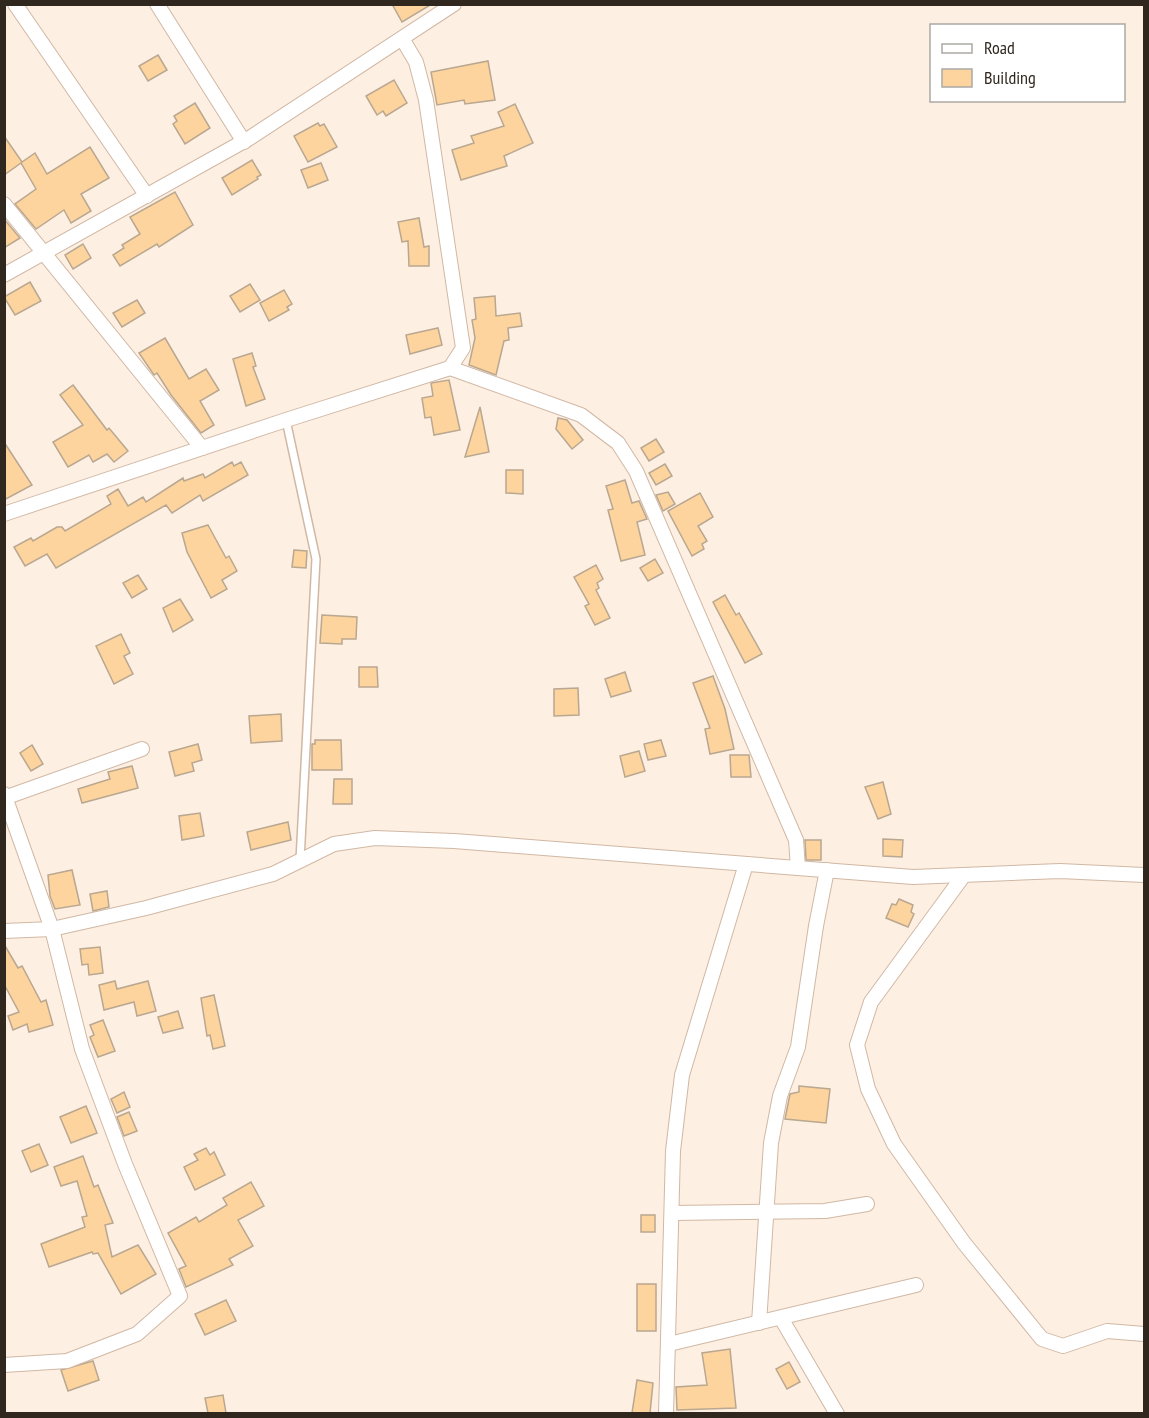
<svg xmlns="http://www.w3.org/2000/svg" width="1149" height="1418" font-family="'PT Sans Narrow',sans-serif">
<rect width="100%" height="100%" fill="#feefe3"/>
<g fill="#fdd49e" stroke="#b9a790" stroke-width="1.5">
<polygon points="392,4 432,4 402,22"/>
<polygon points="158,55 167,70 148,81 139,66"/>
<polygon points="488,61 495,100 465,104 464,100 437,105 431,72"/>
<polygon points="394,80 407,103 386,116 383,111 377,115 366,96"/>
<polygon points="195,103 210,128 185,144 173,124 177,121 174,116"/>
<polygon points="515,104 533,143 504,156 507,166 461,180 452,150 474,143 471,136 504,126 498,112"/>
<polygon points="318,123 320,126 324,124 337,147 308,162 294,136"/>
<polygon points="4,136 22,162 35,153 47,174 90,147 109,178 81,194 91,211 71,223 64,210 36,229 15,204 36,189 21,163 4,175"/>
<polygon points="252,160 261,175 257,177 258,179 232,195 222,178"/>
<polygon points="321,163 328,180 308,188 301,170"/>
<polygon points="175,192 193,225 159,247 157,244 120,266 113,255 124,248 122,245 140,234 130,217"/>
<polygon points="419,218 424,247 429,246 429,266 409,266 408,241 402,242 398,222"/>
<polygon points="4,219 20,238 4,248"/>
<polygon points="83,244 91,258 73,269 65,255"/>
<polygon points="30,282 41,301 15,315 4,297"/>
<polygon points="250,284 260,300 240,312 230,296"/>
<polygon points="284,290 292,304 287,307 289,310 269,321 260,303"/>
<polygon points="495,296 496,316 520,313 522,326 508,328 509,340 504,341 496,375 469,365 475,338 472,320 476,319 474,298"/>
<polygon points="137,300 145,313 122,327 113,313"/>
<polygon points="438,328 442,345 410,354 406,335"/>
<polygon points="165,338 189,379 206,369 219,390 200,401 214,425 201,433 171,395 157,373 154,375 139,353"/>
<polygon points="252,353 256,366 253,367 265,399 246,406 233,359"/>
<polygon points="449,380 460,430 434,435 431,417 425,418 422,398 433,396 431,383"/>
<polygon points="73,385 107,430 109,428 128,451 114,462 107,454 93,462 89,455 68,467 53,442 83,425 60,395"/>
<polygon points="480,407 489,452 465,457"/>
<polygon points="558,418 567,420 583,440 572,449 556,429"/>
<polygon points="656,439 664,452 649,461 641,448"/>
<polygon points="4,442 32,485 4,500"/>
<polygon points="232,462 234,466 241,462 248,475 203,501 200,495 172,513 166,505 56,568 47,554 25,566 14,547 31,538 33,541 57,527 62,527 65,531 111,504 107,496 118,489 128,506 143,497 146,502 183,478 184,481 203,474 205,478"/>
<polygon points="665,464 672,476 656,485 649,473"/>
<polygon points="506,470 523,470 523,494 506,493"/>
<polygon points="625,480 632,503 639,501 647,519 637,522 645,555 621,561 608,510 613,509 606,486"/>
<polygon points="668,492 675,504 663,511 656,495"/>
<polygon points="700,493 713,517 698,526 707,541 702,544 704,549 692,556 668,511"/>
<polygon points="208,525 226,558 229,556 237,571 222,580 227,589 211,598 187,552 182,533"/>
<polygon points="294,550 307,551 306,568 292,567"/>
<polygon points="655,559 663,573 648,581 640,568"/>
<polygon points="596,565 603,579 597,583 599,588 596,590 610,618 595,625 585,606 589,604 574,577"/>
<polygon points="138,575 147,589 132,598 123,583"/>
<polygon points="725,595 736,615 739,613 762,654 745,663 713,602"/>
<polygon points="180,599 193,620 173,632 163,608"/>
<polygon points="322,615 357,617 356,639 342,639 342,644 320,643"/>
<polygon points="121,634 130,653 124,656 133,674 114,684 96,646"/>
<polygon points="359,667 377,667 378,687 359,687"/>
<polygon points="625,672 631,691 611,697 605,679"/>
<polygon points="713,676 725,709 734,749 710,754 705,729 710,728 693,683"/>
<polygon points="578,688 579,715 554,716 554,689"/>
<polygon points="281,714 282,741 251,743 249,716"/>
<polygon points="315,740 341,740 342,770 312,770 312,744 315,744"/>
<polygon points="661,740 666,756 648,760 644,744"/>
<polygon points="198,744 202,760 192,763 194,771 175,776 169,752"/>
<polygon points="32,745 43,764 31,771 20,753"/>
<polygon points="639,751 645,771 625,777 620,756"/>
<polygon points="730,755 749,755 751,777 731,777"/>
<polygon points="132,766 138,788 82,803 78,789 110,779 108,772"/>
<polygon points="334,779 352,779 352,804 333,804"/>
<polygon points="883,782 891,814 878,819 865,787"/>
<polygon points="200,813 204,836 182,840 179,816"/>
<polygon points="288,822 291,840 251,850 247,832"/>
<polygon points="883,839 903,840 902,857 883,856"/>
<polygon points="805,840 821,840 821,860 806,860"/>
<polygon points="72,870 80,905 55,909 50,896 48,875"/>
<polygon points="107,891 109,907 93,911 90,894"/>
<polygon points="899,899 913,905 911,912 914,914 908,927 886,918 892,904 896,905"/>
<polygon points="4,944 18,968 22,966 41,1002 46,1000 53,1025 29,1032 27,1024 13,1030 8,1016 19,1012 4,984"/>
<polygon points="100,947 103,973 89,975 88,964 82,965 80,949"/>
<polygon points="115,981 117,989 148,981 156,1011 137,1016 134,1002 104,1010 99,985"/>
<polygon points="214,995 225,1046 213,1049 210,1035 207,1036 201,998"/>
<polygon points="178,1011 183,1028 163,1033 158,1017"/>
<polygon points="103,1020 115,1051 98,1057 90,1037 94,1035 90,1025"/>
<polygon points="799,1086 830,1089 826,1123 785,1119 790,1094 799,1092"/>
<polygon points="124,1092 130,1107 117,1113 111,1099"/>
<polygon points="86,1106 97,1133 71,1143 60,1117"/>
<polygon points="129,1112 137,1131 124,1136 117,1117"/>
<polygon points="39,1144 48,1165 31,1172 22,1151"/>
<polygon points="206,1148 210,1155 214,1152 225,1175 195,1190 184,1167 198,1160 194,1154"/>
<polygon points="83,1156 94,1187 98,1185 113,1223 105,1225 112,1257 138,1245 156,1274 121,1294 98,1253 93,1254 92,1252 49,1267 41,1244 85,1227 82,1217 87,1216 77,1181 61,1186 54,1167"/>
<polygon points="251,1182 264,1206 238,1220 253,1246 229,1259 233,1265 186,1287 179,1269 186,1266 168,1233 196,1217 199,1222 227,1205 223,1198"/>
<rect x="641" y="1215" width="14" height="17"/>
<rect x="637" y="1284" width="19" height="47"/>
<polygon points="226,1300 236,1321 205,1335 195,1314"/>
<polygon points="730,1349 736,1408 677,1410 676,1387 707,1385 702,1353"/>
<polygon points="93,1361 99,1380 68,1391 61,1370"/>
<polygon points="789,1362 800,1382 787,1389 776,1369"/>
<polygon points="637,1380 653,1383 650,1413 632,1413"/>
<polygon points="223,1395 226,1413 208,1413 205,1398"/>
</g>
<g fill="none" stroke-linecap="round" stroke-linejoin="round">
<defs>
<polyline id="lane" points="286,420 316,559 300,860"/>
<g id="street">
<polyline points="15,4 147,196"/>
<polyline points="157,4 244,142"/>
<polyline points="4,204 202,448"/>
<polyline points="4,275 248,139 454,4"/>
<polyline points="450,368 581,415 618,443 636,471 796,840 798,868"/>
<polyline points="4,514 286,420 450,368 463,348 426,100 416,62 403,40"/>
<polyline points="4,794 52,929 82,1049 125,1164 180,1296 137,1334 67,1361 4,1365"/>
<polyline points="4,798 142,749"/>
<polyline points="964,875 871,1002 857,1045 868,1089 894,1144 964,1243 1042,1339 1063,1346 1107,1331 1144,1334"/>
<polyline points="4,931 52,929 146,908 273,874 334,844 375,838 454,841 913,877 1060,871 1144,875"/>
<polyline points="672,1213 825,1211 867,1204"/>
<polyline points="781,1318 837,1414"/>
<polyline points="759,1323 771,1143 780,1096 798,1047 816,926 827,870"/>
<polyline points="669,1344 916,1285"/>
<polyline points="666,1414 673,1151 682,1075 746,864"/>
</g>
</defs>
<use href="#lane" stroke="#d0b8a4" stroke-width="10"/>
<use href="#street" stroke="#d0b8a4" stroke-width="16"/>
<use href="#lane" stroke="#fff" stroke-width="7"/>
<use href="#street" stroke="#fff" stroke-width="14"/>
</g>
<rect width="1149" height="1418" fill="none" stroke="#30271f" stroke-width="12"/>
<rect x="930" y="24" width="195" height="78" fill="#ffffff" stroke="#aca9a5" stroke-width="1.5"/>
<rect x="942" y="44" width="30" height="9" fill="#ffffff" stroke="#aca9a5" stroke-width="1.5"/>
<text x="984" y="54" font-size="18" fill="#30271f">Road</text>
<rect x="942" y="69" width="30" height="18" fill="#fdd49e" stroke="#aca9a5" stroke-width="1.5"/>
<text x="984" y="84" font-size="18" fill="#30271f">Building</text>
</svg>
